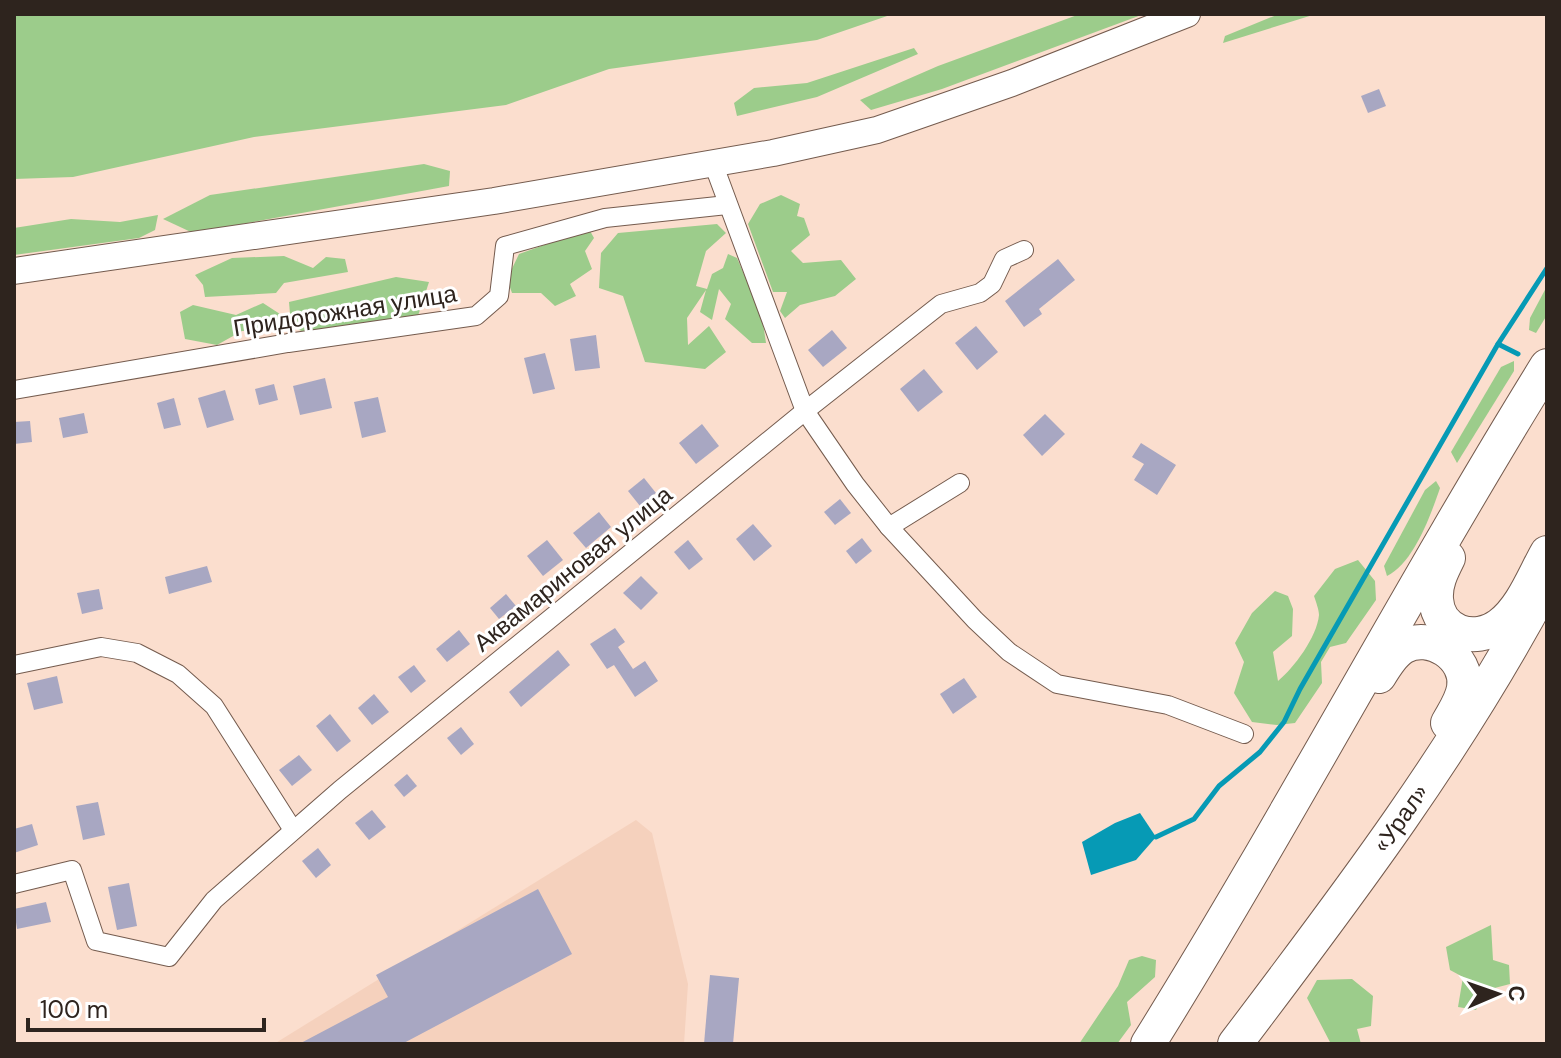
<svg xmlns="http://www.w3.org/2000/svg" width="1561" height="1058" font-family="'DM Sans',sans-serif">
<rect width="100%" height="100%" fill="#fbdece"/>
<polygon fill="#f5d1bd" points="636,820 652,833 688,984 684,1044 274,1044"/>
<g fill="#9ccc8b">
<polygon points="14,14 893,14 817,40 609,69 506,105 254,137 73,177 14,179"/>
<polygon points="1080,14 1144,14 942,89 871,110 860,100 938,66"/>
<polygon points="1279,14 1316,14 1223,43 1225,36"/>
<polygon points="914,48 918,54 817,97 737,116 734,103 754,88 807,83"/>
<polygon points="424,164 450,171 449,186 193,233 163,219 210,195"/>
<polygon points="781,195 800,204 797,216 804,218 810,235 791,251 803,263 841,260 856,279 835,296 800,305 785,318 780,311 787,292 773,292 748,224 760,204"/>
<polygon points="158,215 155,230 139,238 14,255 14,228 71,219 120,222"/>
<polygon points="717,224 726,233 706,251 696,286 707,289 712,274 723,268 728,254 737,258 762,316 766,343 752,343 725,319 731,304 719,289 712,320 700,312 706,290 687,318 688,345 709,326 726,352 705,369 645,362 623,296 599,288 601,253 618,233"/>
<polygon points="589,229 594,238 585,251 592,269 570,284 576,296 555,306 541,293 512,293 507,279 519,254"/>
<polygon points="284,256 313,268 326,257 345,259 348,272 284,283 276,293 205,297 203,285 195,275 232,258"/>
<polygon points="396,277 429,282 417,319 310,335 291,326 289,302"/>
<polygon points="1547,286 1547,315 1536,333 1529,330 1530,318"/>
<polygon points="263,303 283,316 275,329 242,331 217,345 185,339 180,312 193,305 236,315"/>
<polygon points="1514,361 1514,371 1457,463 1451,452 1501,367"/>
<path d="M1436 481 1440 488C1430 517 1414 562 1387 576L1384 566 1425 490Z"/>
<path d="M1358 560 1375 581 1376 600 1346 643 1330 647 1321 662 1322 683 1295 723 1277 725 1252 722 1234 693 1244 662 1235 643 1252 613 1275 591 1288 596 1293 609 1292 636 1273 652 1278 681C1294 668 1317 637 1319 615 1319 610 1316 602 1314 596L1335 569Z"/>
<polygon points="1491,925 1493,960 1509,965 1510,984 1487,990 1476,1010 1458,1007 1463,977 1450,970 1446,947"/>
<polygon points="1142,956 1156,960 1155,977 1127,1002 1131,1025 1117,1044 1079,1044 1118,986 1129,960"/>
<polygon points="1352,979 1373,996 1371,1026 1357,1029 1361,1044 1331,1044 1307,998 1317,980"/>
</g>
<polygon fill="#069ab5" points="1140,813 1156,837 1136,860 1091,875 1082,842 1115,823"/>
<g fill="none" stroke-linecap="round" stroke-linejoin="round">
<g stroke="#069ab5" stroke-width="5">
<polyline points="1518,354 1498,344 1547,268"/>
<polyline points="1156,837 1194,819 1219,786 1260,752 1284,722 1300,689 1498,344"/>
</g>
</g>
<g fill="#a8a7c2">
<polygon points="1379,89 1386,106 1368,113 1361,96"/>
<polygon points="1058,259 1075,280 1039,309 1042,314 1024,327 1005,301"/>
<polygon points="976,326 998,352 977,370 955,343"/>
<polygon points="832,330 847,348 823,367 808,350"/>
<polygon points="596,335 600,368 575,371 570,339"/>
<polygon points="545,353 555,389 533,394 524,358"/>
<polygon points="924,369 943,392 918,412 900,389"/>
<polygon points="325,378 332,408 300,415 293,386"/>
<polygon points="274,384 278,400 259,405 255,389"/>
<polygon points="225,390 234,420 207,428 198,398"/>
<polygon points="378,397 386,432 362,438 354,402"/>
<polygon points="174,398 181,425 164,429 157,403"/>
<polygon points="84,413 88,433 63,438 59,418"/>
<polygon points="1045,414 1065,434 1042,456 1023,435"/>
<polygon points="30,421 32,442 14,444 14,422"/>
<polygon points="702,424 719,446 696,464 679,443"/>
<polygon points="1141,443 1176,465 1157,495 1134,480 1144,464 1132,457"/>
<polygon points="644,478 656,493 640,506 628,491"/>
<polygon points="840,499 851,513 835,525 824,512"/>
<polygon points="599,512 611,527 586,548 573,533"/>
<polygon points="753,524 772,546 754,561 736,539"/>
<polygon points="862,538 872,551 856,564 846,551"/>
<polygon points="547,540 563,560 543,576 527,556"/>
<polygon points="688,540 703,559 689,570 674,552"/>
<polygon points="207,566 212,582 169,594 165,577"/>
<polygon points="641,576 658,593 641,610 623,593"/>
<polygon points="99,589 103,609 82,614 77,593"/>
<polygon points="506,594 516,606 499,619 490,608"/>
<polygon points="615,628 625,642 618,647 633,669 645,661 658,681 635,697 614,665 607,669 590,644"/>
<polygon points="459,630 470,644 447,662 436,649"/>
<polygon points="558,650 570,665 521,707 509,692"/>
<polygon points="414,665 426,681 411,693 398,677"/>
<polygon points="57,676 63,703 34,710 27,683"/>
<polygon points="964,678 977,697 953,714 940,694"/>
<polygon points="374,694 389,712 372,725 358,708"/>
<polygon points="330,714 351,741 337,752 316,726"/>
<polygon points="461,727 474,744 461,755 447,738"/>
<polygon points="299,755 312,770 292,786 279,770"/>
<polygon points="407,774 417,786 404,797 394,785"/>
<polygon points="98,802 105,835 83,840 76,806"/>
<polygon points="372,810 386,827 369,840 355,823"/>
<polygon points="32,824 38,845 14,853 14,829"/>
<polygon points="318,848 331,865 316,878 302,861"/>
<polygon points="129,883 137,926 117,930 108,887"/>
<polygon points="538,889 572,954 402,1044 299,1044 388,997 376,975"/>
<polygon points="46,902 51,922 17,929 14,909"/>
<polygon points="710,975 739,978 733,1044 704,1044"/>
</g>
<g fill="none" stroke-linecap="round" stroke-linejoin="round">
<defs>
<g id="street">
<polyline points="713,163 805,411 855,484 889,527 975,620 1009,652 1057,684 1168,705 1244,734"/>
<polyline points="14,390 288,343 476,316 499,296 505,246 605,218 727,205"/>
<polyline points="889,527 960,483"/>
<polyline points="14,665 101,647 137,653 178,674 214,706 293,830"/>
<polyline points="14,884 72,870 96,941 169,957 214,900 340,790 805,411 941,304 980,293 992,284 1004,259 1024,250"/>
</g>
<polyline id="secondary" points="14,271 494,201 773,153 877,130 1012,83 1187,14"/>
<g id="highway">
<path d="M1448 558C1441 572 1435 584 1436 599 1438 633 1475 644 1500 625 1522 609 1534 576 1547 553"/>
<path d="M1379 676C1385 666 1393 653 1403 647 1430 631 1469 657 1464 688 1462 701 1454 712 1448 723"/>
<path d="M1148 1044C1287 821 1409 589 1547 366"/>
<path id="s1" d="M1235 1044C1348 895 1460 747 1547 581"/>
</g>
</defs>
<use href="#street" stroke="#745b4e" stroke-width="20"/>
<use href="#secondary" stroke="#745b4e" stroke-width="28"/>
<use href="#highway" stroke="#745b4e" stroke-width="36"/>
<use href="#street" stroke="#fff" stroke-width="18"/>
<use href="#secondary" stroke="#fff" stroke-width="26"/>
<use href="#highway" stroke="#fff" stroke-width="34"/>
</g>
<g text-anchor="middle" stroke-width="6" stroke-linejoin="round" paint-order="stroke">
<g font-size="24" fill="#2e241e" stroke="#fff">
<text transform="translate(345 311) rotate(-9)" y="8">Придорожная улица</text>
<text transform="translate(573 569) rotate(-39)" y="8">Аквамариновая улица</text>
<text dy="8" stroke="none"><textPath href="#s1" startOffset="280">«Урал»</textPath></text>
</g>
</g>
<rect width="1561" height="1058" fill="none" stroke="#2e241e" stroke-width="32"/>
<g transform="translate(1497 994) rotate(88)" stroke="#ffffff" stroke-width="6" paint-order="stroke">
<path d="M0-6L14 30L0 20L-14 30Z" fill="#2e241e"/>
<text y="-12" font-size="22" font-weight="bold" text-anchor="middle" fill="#2e241e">С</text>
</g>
<path d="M28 1018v12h236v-12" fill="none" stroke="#2e241e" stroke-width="4"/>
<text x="40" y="1018" font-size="24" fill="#2e241e" stroke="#ffffff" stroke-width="6" paint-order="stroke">100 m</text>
</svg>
